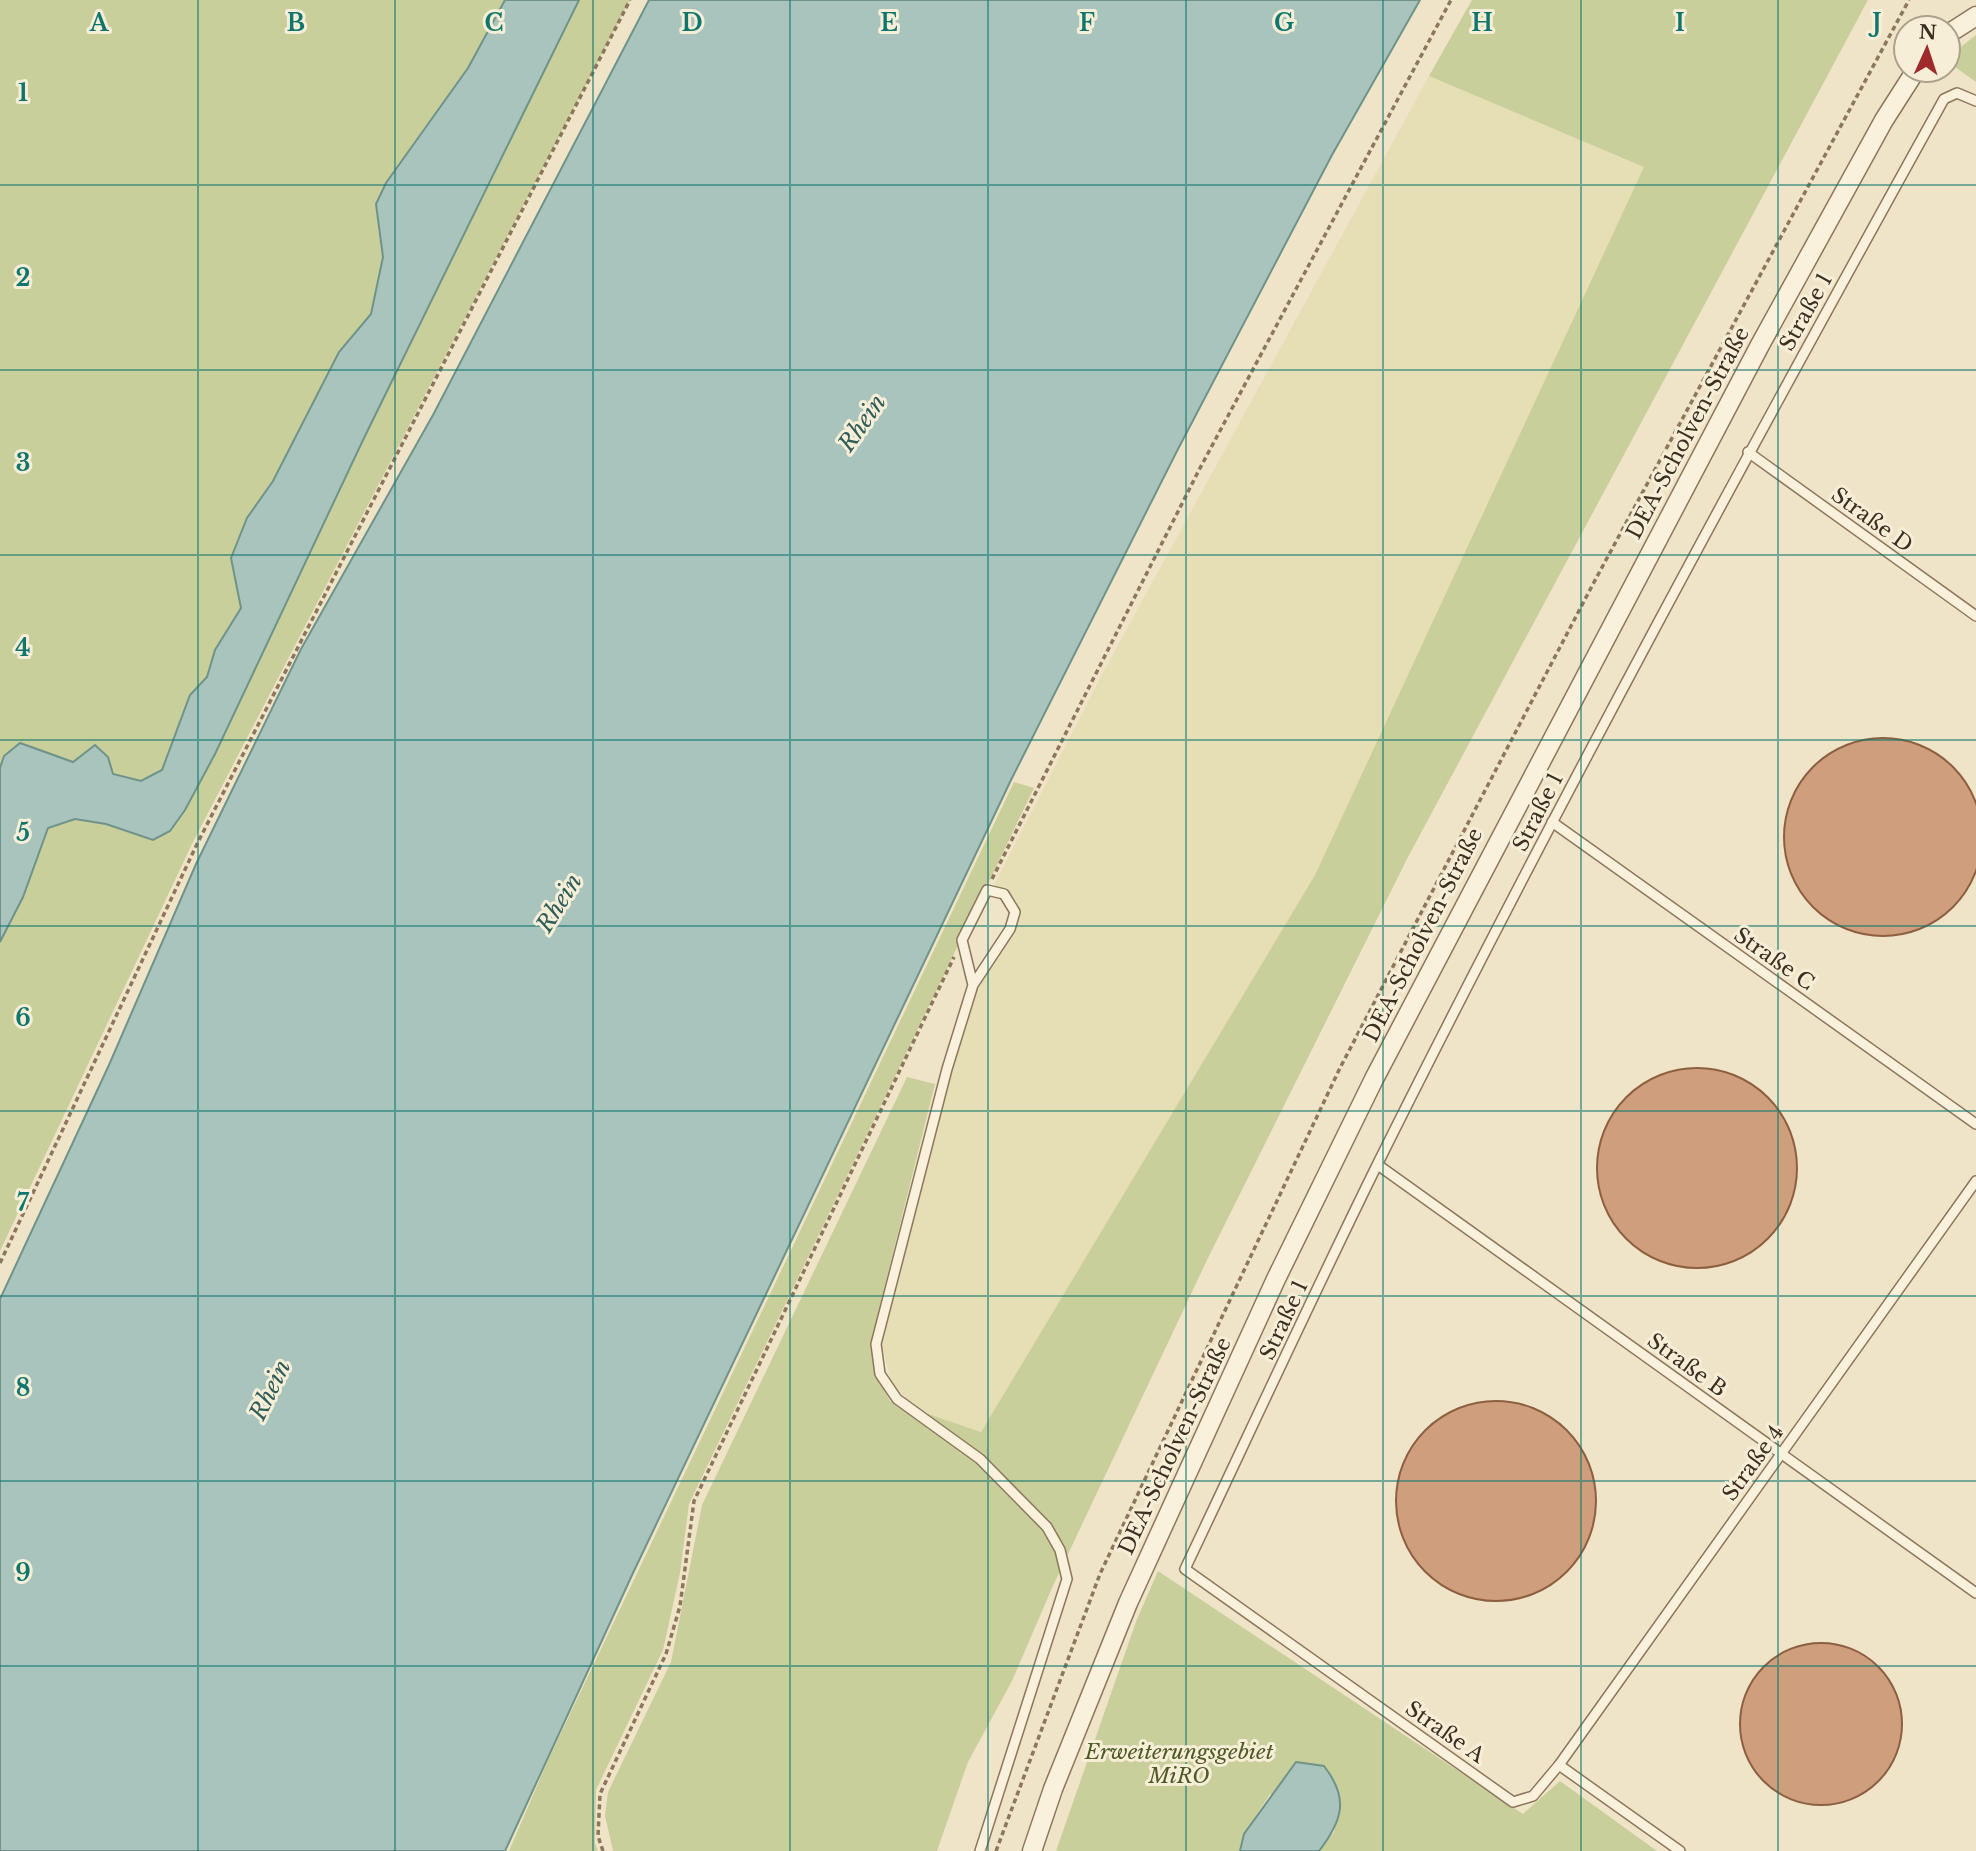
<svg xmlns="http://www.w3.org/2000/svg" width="1976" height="1851" font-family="'Libre Baskerville',serif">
<rect width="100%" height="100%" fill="#f0e4c8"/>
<polygon fill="#e6deb5" points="1429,76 1645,167 1315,875 981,1432 917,1411 891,1380 882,1347 945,1090 977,987 1018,916 1006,891 994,885 1106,667"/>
<g fill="#c9cf9b">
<polygon points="0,0 505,0 468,68 386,182 376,203 383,257 371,314 339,352 273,482 247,518 235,581 241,608 215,650 207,677 190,695 162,770 141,781 112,774 108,757 95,745 73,762 21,743 4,756 0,768"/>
<polygon points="579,0 630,0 193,842 0,1251 0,942 23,897 48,828 75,818 170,831 185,810 215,754 364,438"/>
<polygon points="1472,0 1868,0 1407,859 1208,1258 1052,1588 1012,1681 968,1762 937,1851 613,1851 605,1816 608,1792 671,1662 702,1505 907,1077 935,1084 870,1345 877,1376 890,1401 981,1432 1315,875 1644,167 1429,76"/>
<polygon points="1976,35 1976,82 1948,62 1948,57"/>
<polygon points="1014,782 1034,788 689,1504 680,1573 663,1650 596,1790 595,1843 598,1851 509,1851 549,1758"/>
<polygon points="1158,1571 1523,1814 1560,1781 1657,1851 1319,1851 1334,1832 1339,1813 1270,1794 1244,1834 1240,1851 1056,1851 1137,1619"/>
</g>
<g fill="#a9c4bc" stroke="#6f938a" stroke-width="2">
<polygon points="505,0 579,0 364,438 215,754 185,810 170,831 153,840 106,824 75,819 48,828 23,897 0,942 0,768 4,756 20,743 73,762 95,745 108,757 113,774 141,781 162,770 190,695 207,677 215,650 241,608 231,558 247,518 273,481 339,352 371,314 383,257 376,204 386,183 468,68"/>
<polygon points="649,0 1420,0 1332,155 1177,451 1011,780 633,1573 505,1851 0,1851 0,1299 109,1065 196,864 301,649 433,415"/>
<path d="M1296 1762 1324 1766C1349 1798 1343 1820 1319 1851H1240L1244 1834Z"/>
</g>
<g fill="#cf9f7d" stroke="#8d5f41" stroke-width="2">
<circle cx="1883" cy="837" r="99"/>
<circle cx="1697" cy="1168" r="100"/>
<circle cx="1496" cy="1501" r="100"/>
<circle cx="1821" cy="1724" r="81"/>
</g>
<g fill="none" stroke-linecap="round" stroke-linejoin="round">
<defs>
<g id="service">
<polyline points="1748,452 1976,616"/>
<polyline points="1552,822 1976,1124"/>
<polyline points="973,985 1010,929 1015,912 1004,894 987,890 962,940 973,985 947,1069 876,1344 880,1374 897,1399 980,1459 1047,1527 1060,1550 1067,1579 980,1851"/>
<polyline points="1378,1165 1976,1593"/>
<polyline points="1559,1765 1976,1181"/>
<path d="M1680 1851 1559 1765 1533 1796 1513 1802 1185 1569C1249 1434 1312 1297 1378 1163 1557 804 1749 451 1944 99L1957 93 1976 101"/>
</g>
<g id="minor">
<polyline points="1948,34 1976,16"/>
<polyline points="1032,1851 1053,1789 1128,1603 1276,1279 1374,1079 1760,345 1884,120 1916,70"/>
</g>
</defs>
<use href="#service" stroke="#8d765c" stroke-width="12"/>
<use href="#minor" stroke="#8d765c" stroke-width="21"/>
<g stroke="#8d765c" stroke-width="3.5" stroke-dasharray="5 3.5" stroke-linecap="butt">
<polyline points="992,879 1199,470 1451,0"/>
<polyline points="0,1263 197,844 630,0"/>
<polyline points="603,1851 598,1836 600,1794 666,1654 680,1606 694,1501 954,957"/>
<polyline points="996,1851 1100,1574 1340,1068 1593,584 1909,0"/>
</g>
<use href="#service" stroke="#faf1dc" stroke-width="9"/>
<use href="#minor" stroke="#faf1dc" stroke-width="18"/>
</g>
<path fill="none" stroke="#0f766e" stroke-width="2" stroke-opacity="0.55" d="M198 0V1851M395 0V1851M593 0V1851M790 0V1851M988 0V1851M1186 0V1851M1383 0V1851M1581 0V1851M1778 0V1851M0 185H1976M0 370H1976M0 555H1976M0 740H1976M0 926H1976M0 1111H1976M0 1296H1976M0 1481H1976M0 1666H1976"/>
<g text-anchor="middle" stroke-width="6" stroke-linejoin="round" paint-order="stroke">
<g font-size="21" fill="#3d2e20" stroke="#f7eed8">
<text transform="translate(1806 312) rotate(-61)" y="7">Straße 1</text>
<text transform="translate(1688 433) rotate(-62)" y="7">DEA-Scholven-Straße</text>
<text transform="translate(1872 520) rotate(36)" y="7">Straße D</text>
<text transform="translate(1538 812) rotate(-63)" y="7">Straße 1</text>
<text transform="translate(1423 935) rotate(-63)" y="7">DEA-Scholven-Straße</text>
<text transform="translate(1774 959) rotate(35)" y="7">Straße C</text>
<text transform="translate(1284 1320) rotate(-65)" y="7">Straße 1</text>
<text transform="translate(1687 1365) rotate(36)" y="7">Straße B</text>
<text transform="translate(1175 1446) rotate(-65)" y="7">DEA-Scholven-Straße</text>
<text transform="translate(1753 1463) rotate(-54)" y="7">Straße 4</text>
<text transform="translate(1445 1732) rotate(35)" y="7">Straße A</text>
</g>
<g font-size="21" font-style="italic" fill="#4d5a26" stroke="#f7eed8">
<text x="1179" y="1759">Erweiterungsgebiet<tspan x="1179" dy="24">MiRO</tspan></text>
</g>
<g font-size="23" font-style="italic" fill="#2f5d5a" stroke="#f7eed8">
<text transform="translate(862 423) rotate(-55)" y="8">Rhein</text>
<text transform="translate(559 903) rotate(-58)" y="8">Rhein</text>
<text transform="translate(270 1390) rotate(-64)" y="8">Rhein</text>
</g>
</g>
<g font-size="23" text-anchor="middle" font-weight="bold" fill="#0f766e" stroke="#f7eed8" stroke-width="6" stroke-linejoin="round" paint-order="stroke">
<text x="99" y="31">A</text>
<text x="296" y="31">B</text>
<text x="494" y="31">C</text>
<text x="692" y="31">D</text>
<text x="889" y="31">E</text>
<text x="1087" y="31">F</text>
<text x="1284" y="31">G</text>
<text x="1482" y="31">H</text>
<text x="1680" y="31">I</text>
<text x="1877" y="31">J</text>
<text x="23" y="101">1</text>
<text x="23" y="286">2</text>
<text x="23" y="471">3</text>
<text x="23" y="656">4</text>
<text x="23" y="841">5</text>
<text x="23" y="1026">6</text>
<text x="23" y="1211">7</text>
<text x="23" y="1396">8</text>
<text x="23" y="1581">9</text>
</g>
<g transform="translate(1927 49) rotate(3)"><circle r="33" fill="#f7eed8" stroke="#ada18e" stroke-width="2"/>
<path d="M0-5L12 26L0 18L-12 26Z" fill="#9e2a2b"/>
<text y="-10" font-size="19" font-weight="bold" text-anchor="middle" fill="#3d2e20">N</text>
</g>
</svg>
